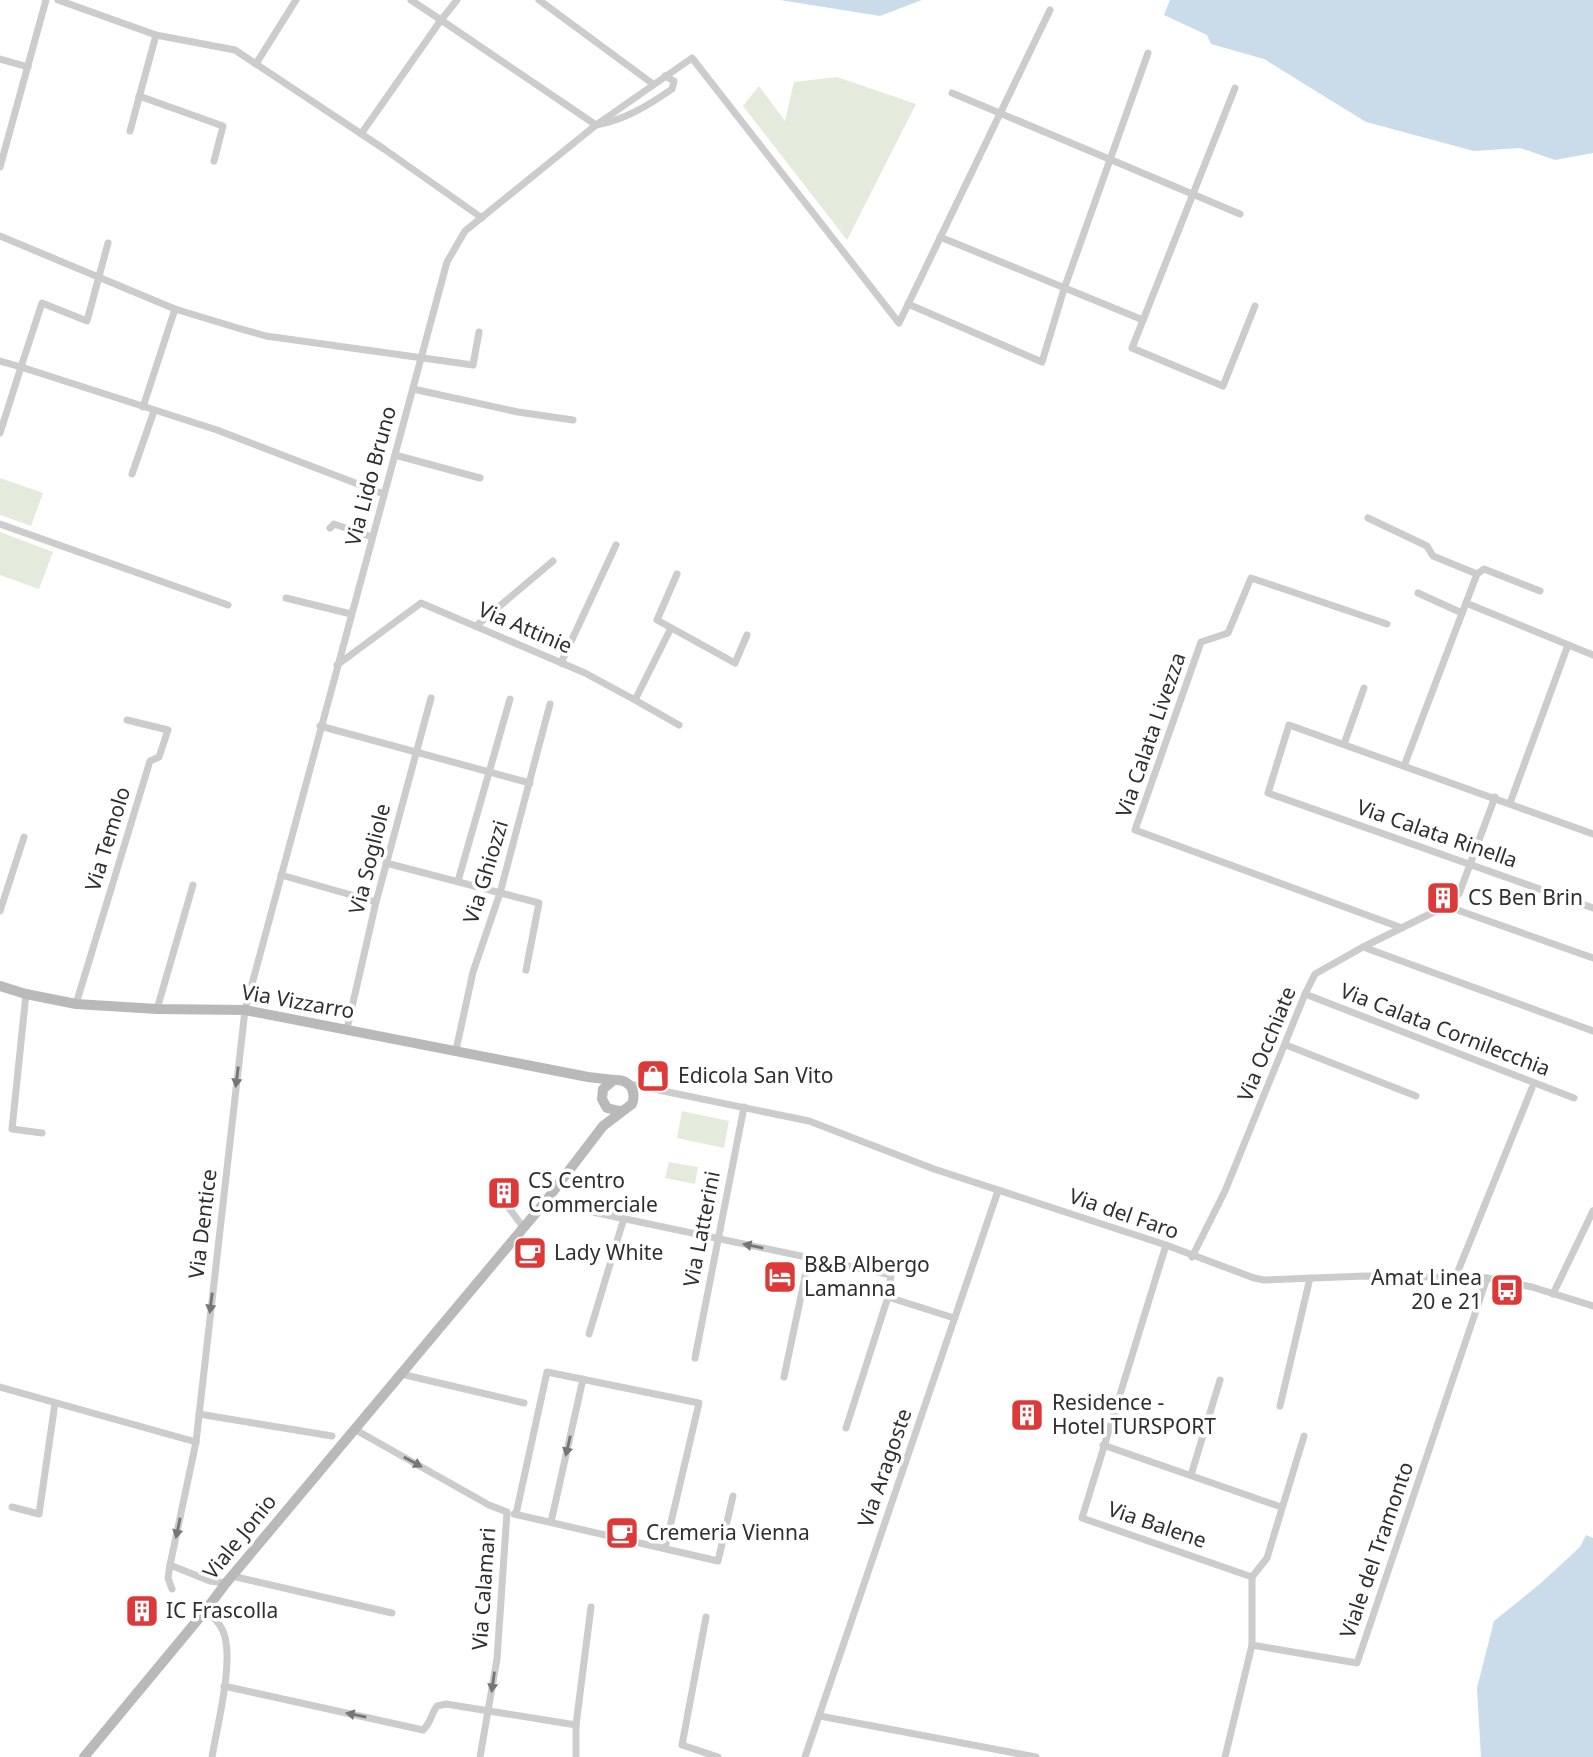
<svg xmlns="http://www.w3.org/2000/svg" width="1593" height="1757" font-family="'Noto Sans',sans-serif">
<rect width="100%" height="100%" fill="#fff"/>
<g fill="#e4ebdd">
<polygon points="837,77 916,104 847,240 743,106 759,86 785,121 794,82"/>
<polygon points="0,478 43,493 31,526 0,515"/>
<polygon points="0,532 53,552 39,589 0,575"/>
<polygon points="682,1111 729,1121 724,1148 677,1138"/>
<polygon points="669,1162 698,1167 695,1184 665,1178"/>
</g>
<g fill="#cadcea">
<polygon points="780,0 922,0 880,16"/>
<polygon points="1170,0 1593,0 1593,153 1555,160 1520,148 1474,151 1366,122 1264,59 1211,44 1207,35 1164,15"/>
<polygon points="1586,1535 1593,1538 1593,1757 1481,1757 1477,1688 1494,1621 1541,1583 1580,1547"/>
</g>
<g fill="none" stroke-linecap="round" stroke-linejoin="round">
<g stroke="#ccc" stroke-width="7">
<polyline points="58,0 156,35 235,50 384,149 482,218"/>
<path d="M457 0 441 20 596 125C625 120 649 105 672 89L674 81 665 76"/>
<polyline points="539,0 653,84"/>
<polyline points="0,59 28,67"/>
<polyline points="256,64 296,0"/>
<polyline points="1235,88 1132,348 1223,386 1255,306"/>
<polyline points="952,93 1240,214"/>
<polyline points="139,96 223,126 214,161"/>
<polyline points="130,131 156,35"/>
<polyline points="361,134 441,20 411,0"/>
<polyline points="0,167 46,0"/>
<polyline points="0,236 175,309 241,329 266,336 473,365 479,332"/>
<polyline points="940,237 1143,320"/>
<polyline points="908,304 1042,362 1064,289 1148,53"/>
<polyline points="0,361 21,367 42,303 87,321 108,243"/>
<polyline points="413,389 518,412 573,420"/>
<polyline points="143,407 175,309"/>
<polyline points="0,433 21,367 217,430 384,494"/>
<polyline points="395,455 480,478"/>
<polyline points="132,474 154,411"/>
<polyline points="1368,518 1427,546 1433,556 1477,574"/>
<polyline points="0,524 228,605"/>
<polyline points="330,528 334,524 372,537"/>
<polyline points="677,574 657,620 735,663 747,635"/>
<polyline points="1418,593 1462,613"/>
<polyline points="286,598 351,614"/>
<polyline points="1466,603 1593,655"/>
<polyline points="1387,624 1251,578 1228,633 1201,642 1135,830 1402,928"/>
<polyline points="476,626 553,561"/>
<polyline points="561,663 616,545"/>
<polyline points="337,665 421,603 585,673 635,700 671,628"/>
<polyline points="635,700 679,725"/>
<polyline points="320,726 530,783"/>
<polyline points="1344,744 1364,688"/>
<polyline points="1404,766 1477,574 1484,569 1540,591"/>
<polyline points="1510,803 1568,645"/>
<polyline points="1593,834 1289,725 1268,793 1593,908"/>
<polyline points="386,863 539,903 526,970"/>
<polyline points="281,875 376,902"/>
<polyline points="458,881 510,699"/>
<polyline points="1446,906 1593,958"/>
<polyline points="0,911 24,837"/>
<polyline points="1363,947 1593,1031"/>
<polyline points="26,994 12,1129 42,1133"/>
<polyline points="1305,994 1574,1098"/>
<polyline points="76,1004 150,761 159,757 168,730 127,720"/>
<polyline points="157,1009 193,885"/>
<polyline points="347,1029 376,902 431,698"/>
<polyline points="1286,1045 1416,1096"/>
<polyline points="456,1050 473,972 500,893 550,704"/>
<polyline points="629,1084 809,1121 934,1169 1166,1245 1254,1278 1264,1280 1365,1276 1487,1278 1532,1287 1593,1306"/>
<polyline points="545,1202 891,1275 888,1297 846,1428"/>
<polyline points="506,1204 523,1227"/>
<polyline points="1166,1245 1082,1518 1252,1577"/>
<polyline points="1192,1257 1225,1191 1305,994 1315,974 1363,947 1446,906 1459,894 1495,797"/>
<polyline points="1456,1276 1532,1088"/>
<polyline points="1553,1294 1593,1211"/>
<polyline points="888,1297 954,1318"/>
<polyline points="589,1334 624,1218"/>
<polyline points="695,1358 744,1107"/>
<polyline points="401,1374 524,1403"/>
<polyline points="784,1377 809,1258"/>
<polyline points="0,1387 196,1442"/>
<polyline points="1280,1406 1310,1278"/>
<polyline points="199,1414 332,1436"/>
<polyline points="354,1429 489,1505 507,1512 497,1659 480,1757"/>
<polyline points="1103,1445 1281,1507"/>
<polyline points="1191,1475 1220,1380"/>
<polyline points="12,1507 39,1514 55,1403"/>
<polyline points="514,1514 718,1561 733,1496"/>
<polyline points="516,1514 547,1372 699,1403 665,1548"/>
<polyline points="551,1522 583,1379"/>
<polyline points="170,1565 210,1581 226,1583"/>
<polyline points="232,1576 392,1613"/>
<polyline points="172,1589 168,1578 170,1565 196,1442 245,1010 447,262 465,231 596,125 692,58 899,323 1050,10"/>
<path d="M205 1611C213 1617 219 1622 223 1631 235 1659 217 1726 212 1757"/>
<polyline points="706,1617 682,1745 718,1757"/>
<polyline points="1252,1645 1252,1577 1267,1558 1304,1436"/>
<path d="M224 1686 423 1730C431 1723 431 1714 437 1706L446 1704 576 1725"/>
<polyline points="820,1716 1036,1757"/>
<polyline points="576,1757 576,1725 591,1607"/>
<polyline points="805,1757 998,1191"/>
<polyline points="1225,1757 1252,1645 1357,1663 1487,1278"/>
</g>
<g stroke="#b9b9b9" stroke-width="10">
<polyline points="0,986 26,994 76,1004 157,1009 245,1010 588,1077 614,1080"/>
<path d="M84 1757 205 1611 226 1583 545 1202 603 1126 632 1104C637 1090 629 1079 614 1080L603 1089 602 1099 607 1108 620 1111"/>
</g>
</g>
<defs><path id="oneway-solid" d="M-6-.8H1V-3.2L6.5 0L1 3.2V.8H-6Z" transform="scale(1.75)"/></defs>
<g fill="#767676">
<use href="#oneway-solid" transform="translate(237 1077) rotate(97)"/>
<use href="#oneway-solid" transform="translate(753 1246) rotate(-168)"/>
<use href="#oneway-solid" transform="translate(211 1303) rotate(97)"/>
<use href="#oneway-solid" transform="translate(568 1446) rotate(103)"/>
<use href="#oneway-solid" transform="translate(413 1462) rotate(29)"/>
<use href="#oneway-solid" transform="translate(178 1528) rotate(102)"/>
<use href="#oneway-solid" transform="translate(493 1682) rotate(98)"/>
<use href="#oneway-solid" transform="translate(356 1715) rotate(-168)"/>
</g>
<defs>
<symbol id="building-square" viewBox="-11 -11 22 22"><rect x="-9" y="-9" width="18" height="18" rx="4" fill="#de3939" stroke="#fff"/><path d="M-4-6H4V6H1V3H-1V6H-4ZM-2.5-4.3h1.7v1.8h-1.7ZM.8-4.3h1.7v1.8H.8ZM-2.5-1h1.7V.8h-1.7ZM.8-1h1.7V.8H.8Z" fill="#fff"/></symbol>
<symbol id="shop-square" viewBox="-11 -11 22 22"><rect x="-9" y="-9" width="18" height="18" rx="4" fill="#de3939" stroke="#fff"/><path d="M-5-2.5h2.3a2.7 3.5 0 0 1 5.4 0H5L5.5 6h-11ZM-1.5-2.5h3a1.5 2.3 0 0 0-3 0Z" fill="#fff"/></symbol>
<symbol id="cafe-square" viewBox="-11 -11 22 22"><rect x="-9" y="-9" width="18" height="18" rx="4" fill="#de3939" stroke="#fff"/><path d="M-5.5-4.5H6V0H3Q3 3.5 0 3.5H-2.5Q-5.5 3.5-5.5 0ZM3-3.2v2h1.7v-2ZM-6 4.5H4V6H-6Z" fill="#fff"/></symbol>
<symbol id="hotel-square" viewBox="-11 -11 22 22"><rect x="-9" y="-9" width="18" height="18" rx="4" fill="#de3939" stroke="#fff"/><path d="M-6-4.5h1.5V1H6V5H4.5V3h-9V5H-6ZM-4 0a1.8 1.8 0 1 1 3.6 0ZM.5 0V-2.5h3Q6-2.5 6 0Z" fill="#fff"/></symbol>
<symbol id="bus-square" viewBox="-11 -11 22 22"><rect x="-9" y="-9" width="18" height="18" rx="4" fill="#de3939" stroke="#fff"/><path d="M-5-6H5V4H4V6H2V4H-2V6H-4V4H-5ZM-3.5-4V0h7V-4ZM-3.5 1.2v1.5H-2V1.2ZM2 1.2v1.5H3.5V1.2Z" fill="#fff"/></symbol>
</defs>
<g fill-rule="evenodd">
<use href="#building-square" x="1424" y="879" width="38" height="38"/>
<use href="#shop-square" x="634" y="1057" width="38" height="38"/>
<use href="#building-square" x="485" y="1174" width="38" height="38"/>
<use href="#cafe-square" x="511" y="1234" width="38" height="38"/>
<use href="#hotel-square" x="761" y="1258" width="38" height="38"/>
<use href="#bus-square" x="1488" y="1271" width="38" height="38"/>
<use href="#building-square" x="1008" y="1396" width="38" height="38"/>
<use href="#cafe-square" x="603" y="1514" width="38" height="38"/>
<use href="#building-square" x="123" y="1592" width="38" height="38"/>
</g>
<g text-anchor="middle" stroke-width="7" stroke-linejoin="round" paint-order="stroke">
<g font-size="21" fill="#2f2f2f" stroke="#fff">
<text transform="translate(371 476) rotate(-75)" y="7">Via Lido Bruno</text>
<text transform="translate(525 628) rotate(23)" y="7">Via Attinie</text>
<text transform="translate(1151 735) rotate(-71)" y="7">Via Calata Livezza</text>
<text transform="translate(1437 834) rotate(19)" y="7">Via Calata Rinella</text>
<text transform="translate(108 839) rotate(-73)" y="7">Via Temolo</text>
<text transform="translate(370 859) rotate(-76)" y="7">Via Sogliole</text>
<text transform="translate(486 872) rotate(-73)" y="7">Via Ghiozzi</text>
<text transform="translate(298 1002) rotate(10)" y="7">Via Vizzarro</text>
<text transform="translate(1445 1030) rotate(21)" y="7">Via Calata Cornilecchia</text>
<text transform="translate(1267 1044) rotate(-68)" y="7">Via Occhiate</text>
<text transform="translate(1124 1214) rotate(19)" y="7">Via del Faro</text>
<text transform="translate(203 1224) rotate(-83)" y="7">Via Dentice</text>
<text transform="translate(702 1229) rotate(-79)" y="7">Via Latterini</text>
<text transform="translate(885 1468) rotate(-71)" y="7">Via Aragoste</text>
<text transform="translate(1157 1525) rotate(19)" y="7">Via Balene</text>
<text transform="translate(240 1537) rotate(-51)" y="7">Viale Jonio</text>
<text transform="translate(1377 1550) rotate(-71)" y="7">Viale del Tramonto</text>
<text transform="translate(484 1589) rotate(-86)" y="7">Via Calamari</text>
</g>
<g font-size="21" fill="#2f2f2f" stroke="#fff" text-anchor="start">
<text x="1468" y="905">CS Ben Brin</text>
<text x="678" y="1083">Edicola San Vito</text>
<text x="528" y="1188">CS Centro<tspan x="528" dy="24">Commerciale</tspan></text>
<text x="554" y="1260">Lady White</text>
<text x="804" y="1272">B&amp;B Albergo<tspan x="804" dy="24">Lamanna</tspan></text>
<text x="1482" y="1285" text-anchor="end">Amat Linea<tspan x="1482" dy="24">20 e 21</tspan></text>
<text x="1052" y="1410">Residence -<tspan x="1052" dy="24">Hotel TURSPORT</tspan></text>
<text x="646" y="1540">Cremeria Vienna</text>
<text x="166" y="1618">IC Frascolla</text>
</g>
</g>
</svg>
